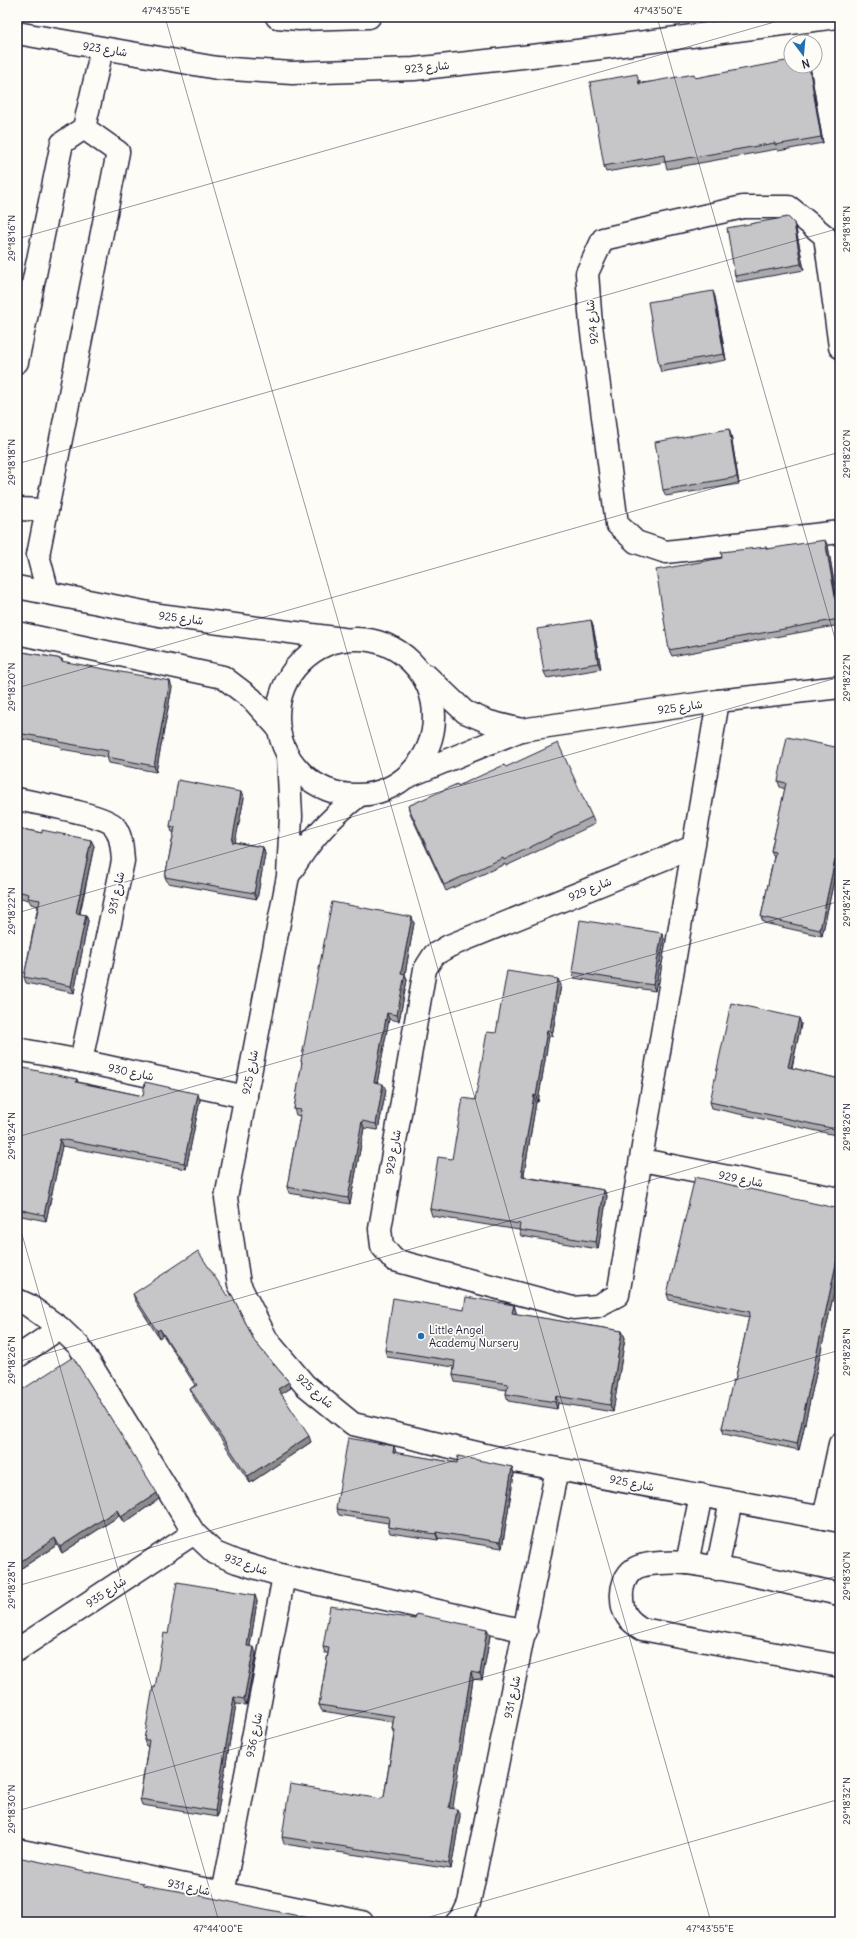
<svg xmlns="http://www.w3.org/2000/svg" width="857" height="1939" font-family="Delius,'Playpen Sans Arabic',sans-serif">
<rect width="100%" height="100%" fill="#fdfcf7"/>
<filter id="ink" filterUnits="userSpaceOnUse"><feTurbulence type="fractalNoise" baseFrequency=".025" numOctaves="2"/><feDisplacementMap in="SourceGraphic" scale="8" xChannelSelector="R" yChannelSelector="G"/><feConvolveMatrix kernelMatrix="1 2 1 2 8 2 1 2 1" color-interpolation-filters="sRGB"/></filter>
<g filter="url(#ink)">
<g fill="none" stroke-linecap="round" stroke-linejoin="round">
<defs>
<g id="minor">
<polyline points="277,17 299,19 369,17"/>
<polyline points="17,33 217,68 292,73 414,69 577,51 837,17"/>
<polyline points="840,347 825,236 789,207 743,207 603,239 587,273 591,325 617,524 636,542 666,552 840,532"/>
<polyline points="17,362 62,143 84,128 102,49"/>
<polyline points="17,509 47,510"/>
<polyline points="17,587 159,615 343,639"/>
<polyline points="48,593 38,555 118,152 84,128"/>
<polyline points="17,633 223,677 252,699 279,729"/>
<circle cx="356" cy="717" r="78"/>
<polyline points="427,676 465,712 489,722 521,730"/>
<polyline points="288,756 291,816 288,876 226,1198 239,1284 267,1340 305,1385 353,1424 498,1458 840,1521"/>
<polyline points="409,776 521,730 718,701 840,687"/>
<path d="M17 799C35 803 105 815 114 826 122 835 122 850 123 861L81 1061"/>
<polyline points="693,847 449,946 434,955 425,969 380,1229 382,1246 394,1260 573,1308 597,1306 618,1295 718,701"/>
<path d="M290 873C310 840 328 820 358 796"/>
<polyline points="17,1049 81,1061 246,1097"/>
<polyline points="642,1160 840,1199"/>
<polyline points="17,1300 28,1305 60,1328 79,1346 96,1373 194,1533 215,1553 237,1562 284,1576 526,1631"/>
<polyline points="17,1357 60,1328"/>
<polyline points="824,1518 840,1444"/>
<polyline points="687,1563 701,1495"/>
<polyline points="717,1569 731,1501"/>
<path d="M840 1594C790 1584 738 1570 688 1563 676 1562 644 1562 634 1569 625 1575 621 1588 622 1598 622 1614 629 1621 642 1629L840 1666"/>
<polyline points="17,1650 194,1533"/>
<polyline points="17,1850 362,1922"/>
<polyline points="223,1894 284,1576"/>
<polyline points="457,1922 463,1916 469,1903 557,1469"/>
</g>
</defs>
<use href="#minor" stroke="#22223b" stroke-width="25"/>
<use href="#minor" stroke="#fdfcf7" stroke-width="22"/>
</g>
<g fill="#aaaaac" stroke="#22223b">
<polygon points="791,66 810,66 823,143 778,151 777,149 667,169 665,162 606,172 604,166 640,80 640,83 696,78"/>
<polygon points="796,229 804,270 737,282 735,276"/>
<polygon points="713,291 715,297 726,360 661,372 659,365"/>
<polygon points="731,435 739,484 666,496 663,490"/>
<polygon points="828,546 840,618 840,625 672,656 669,650 722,558 766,547 767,549"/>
<polygon points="593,626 601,669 547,678 544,672"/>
<polygon points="17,651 62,659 63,662 172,687 156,772 109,763 107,757 61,749 60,746 17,738"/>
<polygon points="840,748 840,867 837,866 822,936 764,923 761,917 774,857 771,851 785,789 780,787 778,781"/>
<polygon points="506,767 592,817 595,824 506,866 505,864 446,891 410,813 408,806"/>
<polygon points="241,792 244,798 235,842 263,847 265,854 257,899 168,883 165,877 174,832 172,832 170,826"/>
<polygon points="17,828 42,833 91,840 94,846 80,914 86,915 88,921 74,993 26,983 24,977 38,906 31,904 29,900 17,897"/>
<polygon points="414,923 405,974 407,980 399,1021 389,1019 377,1083 386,1090 378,1130 364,1128 350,1204 289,1193 287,1187 300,1116 296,1115 294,1109 302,1064 301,1061"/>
<polygon points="662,933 664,939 655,991 574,978 572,972"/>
<polygon points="561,985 552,1036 549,1036 538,1102 536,1102 524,1174 525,1177 604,1190 607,1196 598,1249 521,1236 519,1230 432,1216 430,1209 452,1159 475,1100 496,1033"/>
<polygon points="799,1018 801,1024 792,1068 840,1079 840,1136 712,1108 710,1102"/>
<polygon points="17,1073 77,1079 78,1082 143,1096 200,1100 186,1169 62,1146 46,1221 17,1215"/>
<polygon points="840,1209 840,1265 799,1450 724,1434 722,1428 735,1381 749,1317 669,1300 667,1294"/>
<polygon points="133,1294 255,1342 289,1382 291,1388 281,1394 311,1442 250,1483 192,1395 190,1389 195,1385 163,1335 159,1338 135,1300"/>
<polygon points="514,1305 516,1312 516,1314 622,1331 625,1338 613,1412 558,1403 557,1409 508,1401 506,1394 507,1390 455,1382 453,1375 454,1367 387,1357 385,1350 464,1310"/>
<polygon points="17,1393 157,1493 159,1499 124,1523 119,1516 62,1553 57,1545 17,1571"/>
<polygon points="396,1452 396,1453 457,1463 512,1467 514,1474 502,1548 438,1538 438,1540 390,1533 388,1527 388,1523 339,1515 336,1509"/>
<polygon points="257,1601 250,1646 256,1653 246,1705 236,1704 217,1817 142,1805 140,1799 148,1746 146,1746 144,1740 155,1688 168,1634"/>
<polygon points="415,1619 487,1629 490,1636 482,1680 473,1679 452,1809 460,1816 451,1869 284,1844 282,1837 384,1797 394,1734 392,1729 393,1722 322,1711 319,1705 328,1653 325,1653 323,1647"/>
</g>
<g fill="#8b8b8c" stroke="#22223b">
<polygon points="809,66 810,66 823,143 821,137"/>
<polygon points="794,223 796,229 804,270 801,264"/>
<polygon points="713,291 715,297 726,360 724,354"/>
<polygon points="729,429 731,435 739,484 737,477"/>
<polygon points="825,540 828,546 840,618 840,622"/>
<polygon points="591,620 593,626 601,669 598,663"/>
<polygon points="170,681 172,687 156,772 154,766"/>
<polygon points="241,792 244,798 234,848 232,842"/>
<polygon points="91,840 94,846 78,919 76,913"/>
<polygon points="263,847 265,854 257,899 254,893"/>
<polygon points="835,860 837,866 822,936 820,930"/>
<polygon points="86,915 88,921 74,993 71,986"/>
<polygon points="412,917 414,923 405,974 407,980 399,1021 397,1015 401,973"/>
<polygon points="662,933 664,939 655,991 653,985"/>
<polygon points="558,979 561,985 552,1036 550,1030"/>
<polygon points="387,1013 389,1019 376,1089 374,1082"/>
<polygon points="799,1018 801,1024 790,1074 788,1067"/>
<polygon points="547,1030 549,1036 538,1102 536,1096"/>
<polygon points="383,1084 386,1090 378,1130 376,1124"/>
<polygon points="198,1094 200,1100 186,1169 184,1163"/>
<polygon points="534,1095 536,1102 524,1174 525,1177 522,1177 521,1171"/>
<polygon points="362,1121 364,1128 350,1204 348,1198"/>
<polygon points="60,1139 62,1146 46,1221 44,1215"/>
<polygon points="604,1190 607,1196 598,1249 596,1242"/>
<polygon points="838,1255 840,1260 840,1265 799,1450 797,1444"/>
<polygon points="514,1305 516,1312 515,1320 512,1313"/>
<polygon points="160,1329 163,1335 159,1338 157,1331"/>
<polygon points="622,1331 625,1338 613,1412 610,1405"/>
<polygon points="289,1382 291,1388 280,1395 278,1389"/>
<polygon points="556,1396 558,1403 557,1409 555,1402"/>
<polygon points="309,1436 311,1442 250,1483 248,1476"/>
<polygon points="394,1446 396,1452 395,1458 393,1452"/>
<polygon points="512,1467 514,1474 502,1548 500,1542"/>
<polygon points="157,1493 159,1499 124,1523 121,1517"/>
<polygon points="117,1510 119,1516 62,1553 60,1547"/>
<polygon points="436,1532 438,1538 438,1540 436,1534"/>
<polygon points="55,1538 57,1545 17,1571 17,1564"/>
<polygon points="255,1595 257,1601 249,1652 247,1646"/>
<polygon points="487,1629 490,1636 482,1680 480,1674"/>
<polygon points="254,1647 256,1653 246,1705 244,1699"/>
<polygon points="471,1672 473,1679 452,1814 449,1808"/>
<polygon points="234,1697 236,1704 217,1817 215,1811"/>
<polygon points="457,1809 460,1816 451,1869 449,1863"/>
</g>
<g fill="#c6c6c8" stroke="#22223b">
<polygon points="791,60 791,66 809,66 821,137 775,145 775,143 665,162 664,155 604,166 590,82 637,74 639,84 694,74 695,78"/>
<polygon points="788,217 794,223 801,264 735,276 727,228"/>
<polygon points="713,291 724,354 659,365 648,302"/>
<polygon points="729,429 737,477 663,490 655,442"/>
<polygon points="825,540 839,619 669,650 656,570 722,558 721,552 766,547 767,549"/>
<polygon points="591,620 598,663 544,672 537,629"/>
<polygon points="17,651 62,659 61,661 170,681 154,766 107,757 108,751 59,742 59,740 17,733"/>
<polygon points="787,737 840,748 840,861 835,860 820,930 761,917 775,852 771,851 786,783 778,781"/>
<polygon points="558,743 592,817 504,860 503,858 444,885 408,806 457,784 458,786 504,765 506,767"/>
<polygon points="178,780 241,792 232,842 263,847 254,893 165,877 175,827 170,826"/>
<polygon points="17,828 42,833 42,830 91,840 76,913 86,915 71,986 24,977 40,900 28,898 29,894 17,891"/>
<polygon points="332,902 412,917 401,973 405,974 397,1015 387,1013 374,1082 383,1084 376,1124 362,1121 348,1198 287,1187 301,1110 294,1109 302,1062 301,1061"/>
<polygon points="580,920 662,933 653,985 572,972"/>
<polygon points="507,971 558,979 550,1030 547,1030 536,1096 534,1095 521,1171 523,1171 522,1177 604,1190 596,1242 519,1230 520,1224 430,1209 438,1157 452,1159 463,1098 475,1100 487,1032 496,1033"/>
<polygon points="731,1003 799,1018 788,1067 840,1079 840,1130 710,1102"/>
<polygon points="19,1067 77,1079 76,1082 143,1096 145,1082 198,1094 184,1163 60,1139 44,1215 17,1209 17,1073 18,1073"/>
<polygon points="695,1177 840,1209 840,1256 838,1255 797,1444 722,1428 733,1380 735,1381 750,1312 667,1294"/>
<polygon points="198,1251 228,1297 232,1295 255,1342 289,1382 278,1389 309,1436 248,1476 190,1389 197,1385 160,1329 157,1331 133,1294"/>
<polygon points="466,1297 514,1305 512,1313 622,1331 610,1405 556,1396 555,1402 506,1394 508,1384 453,1375 455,1361 385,1350 393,1298 464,1310"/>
<polygon points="73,1357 157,1493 121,1517 117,1510 60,1547 55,1538 17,1564 17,1393"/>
<polygon points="348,1438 394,1446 393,1452 457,1463 458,1456 512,1467 500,1542 436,1532 436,1534 388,1527 389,1517 336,1509"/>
<polygon points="177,1582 255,1595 247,1646 254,1647 244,1699 234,1697 215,1811 140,1799 149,1740 144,1740 153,1687 155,1688 164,1633 168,1634"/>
<polygon points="330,1606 415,1619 416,1614 487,1629 480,1674 471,1672 449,1808 457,1809 449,1863 282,1837 290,1784 381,1799 384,1797 395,1730 392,1729 394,1716 319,1705 329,1648 323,1647"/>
<polygon points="17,1857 143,1883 143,1885 178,1891 328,1922 17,1922"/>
</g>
</g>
<path fill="none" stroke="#22223b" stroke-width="1" stroke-opacity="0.45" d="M165 17 711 1922M657 17 840 656M17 239 792 17M17 464 840 228M17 688 840 452M17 913 840 677M17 1137 840 901M17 1217 219 1922M17 1362 840 1126M17 1586 840 1350M17 1811 840 1575M412 1922 840 1799"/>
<circle fill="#1f6fb2" stroke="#fdfcf7" stroke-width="1.5" cx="421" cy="1336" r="4"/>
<g text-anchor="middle" stroke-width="3.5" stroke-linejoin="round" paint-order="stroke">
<g font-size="11" fill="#22223b" stroke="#fdfcf7">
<text transform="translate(105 49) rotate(9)" y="4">شارع 923</text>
<text transform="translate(427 67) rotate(-5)" y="4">شارع 923</text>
<text transform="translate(592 322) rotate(-96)" y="4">شارع 924</text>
<text transform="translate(181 618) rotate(7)" y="4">شارع 925</text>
<text transform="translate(680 707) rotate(-8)" y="4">شارع 925</text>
<text transform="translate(590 889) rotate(-22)" y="4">شارع 929</text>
<text transform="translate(116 893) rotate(-78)" y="4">شارع 931</text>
<text transform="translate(131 1072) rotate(12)" y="4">شارع 930</text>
<text transform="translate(250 1072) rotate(-79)" y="4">شارع 925</text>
<text transform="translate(393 1152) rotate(-80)" y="4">شارع 929</text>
<text transform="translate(741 1179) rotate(11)" y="4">شارع 929</text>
<text transform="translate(315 1391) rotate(42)" y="4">شارع 925</text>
<text transform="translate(632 1483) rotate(11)" y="4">شارع 925</text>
<text transform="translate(246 1564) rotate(19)" y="4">شارع 932</text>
<text transform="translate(106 1592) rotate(-33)" y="4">شارع 935</text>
<text transform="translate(512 1697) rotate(-78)" y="4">شارع 931</text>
<text transform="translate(254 1735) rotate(-79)" y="4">شارع 936</text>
<text transform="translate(189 1887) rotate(12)" y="4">شارع 931</text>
</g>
<g font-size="11" fill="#22223b" stroke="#fdfcf7" text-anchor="start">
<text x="429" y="1334">Little Angel<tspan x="429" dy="13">Academy Nursery</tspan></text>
</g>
</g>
<rect width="857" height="1939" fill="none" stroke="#fdfcf7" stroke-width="44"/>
<g transform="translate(803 54) rotate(164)"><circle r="19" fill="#fdfcf7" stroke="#a5a5ac"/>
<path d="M0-3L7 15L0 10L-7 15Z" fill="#1f6fb2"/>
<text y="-6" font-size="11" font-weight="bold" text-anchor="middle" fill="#22223b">N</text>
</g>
<rect x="22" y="22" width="813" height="1895" fill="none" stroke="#22223b" stroke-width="1.5"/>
<g font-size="10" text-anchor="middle" fill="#22223b">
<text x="166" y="14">47°43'55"E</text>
<text x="658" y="14">47°43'50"E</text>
<text transform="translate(846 229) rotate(-90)" y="4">29°18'18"N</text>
<text transform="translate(11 238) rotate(-90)" y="4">29°18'16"N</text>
<text transform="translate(846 454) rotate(-90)" y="4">29°18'20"N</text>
<text transform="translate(11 462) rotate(-90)" y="4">29°18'18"N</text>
<text transform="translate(846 678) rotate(-90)" y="4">29°18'22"N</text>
<text transform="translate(11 687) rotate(-90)" y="4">29°18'20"N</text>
<text transform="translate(846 903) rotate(-90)" y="4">29°18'24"N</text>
<text transform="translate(11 911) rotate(-90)" y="4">29°18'22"N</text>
<text transform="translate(846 1127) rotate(-90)" y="4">29°18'26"N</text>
<text transform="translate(11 1136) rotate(-90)" y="4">29°18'24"N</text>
<text transform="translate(846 1352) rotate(-90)" y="4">29°18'28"N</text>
<text transform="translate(11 1360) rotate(-90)" y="4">29°18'26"N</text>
<text transform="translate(846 1576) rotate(-90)" y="4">29°18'30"N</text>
<text transform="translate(11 1585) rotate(-90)" y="4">29°18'28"N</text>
<text transform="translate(846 1801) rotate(-90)" y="4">29°18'32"N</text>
<text transform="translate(11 1809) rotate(-90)" y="4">29°18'30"N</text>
<text x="218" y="1932">47°44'00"E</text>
<text x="710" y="1932">47°43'55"E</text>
</g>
</svg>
